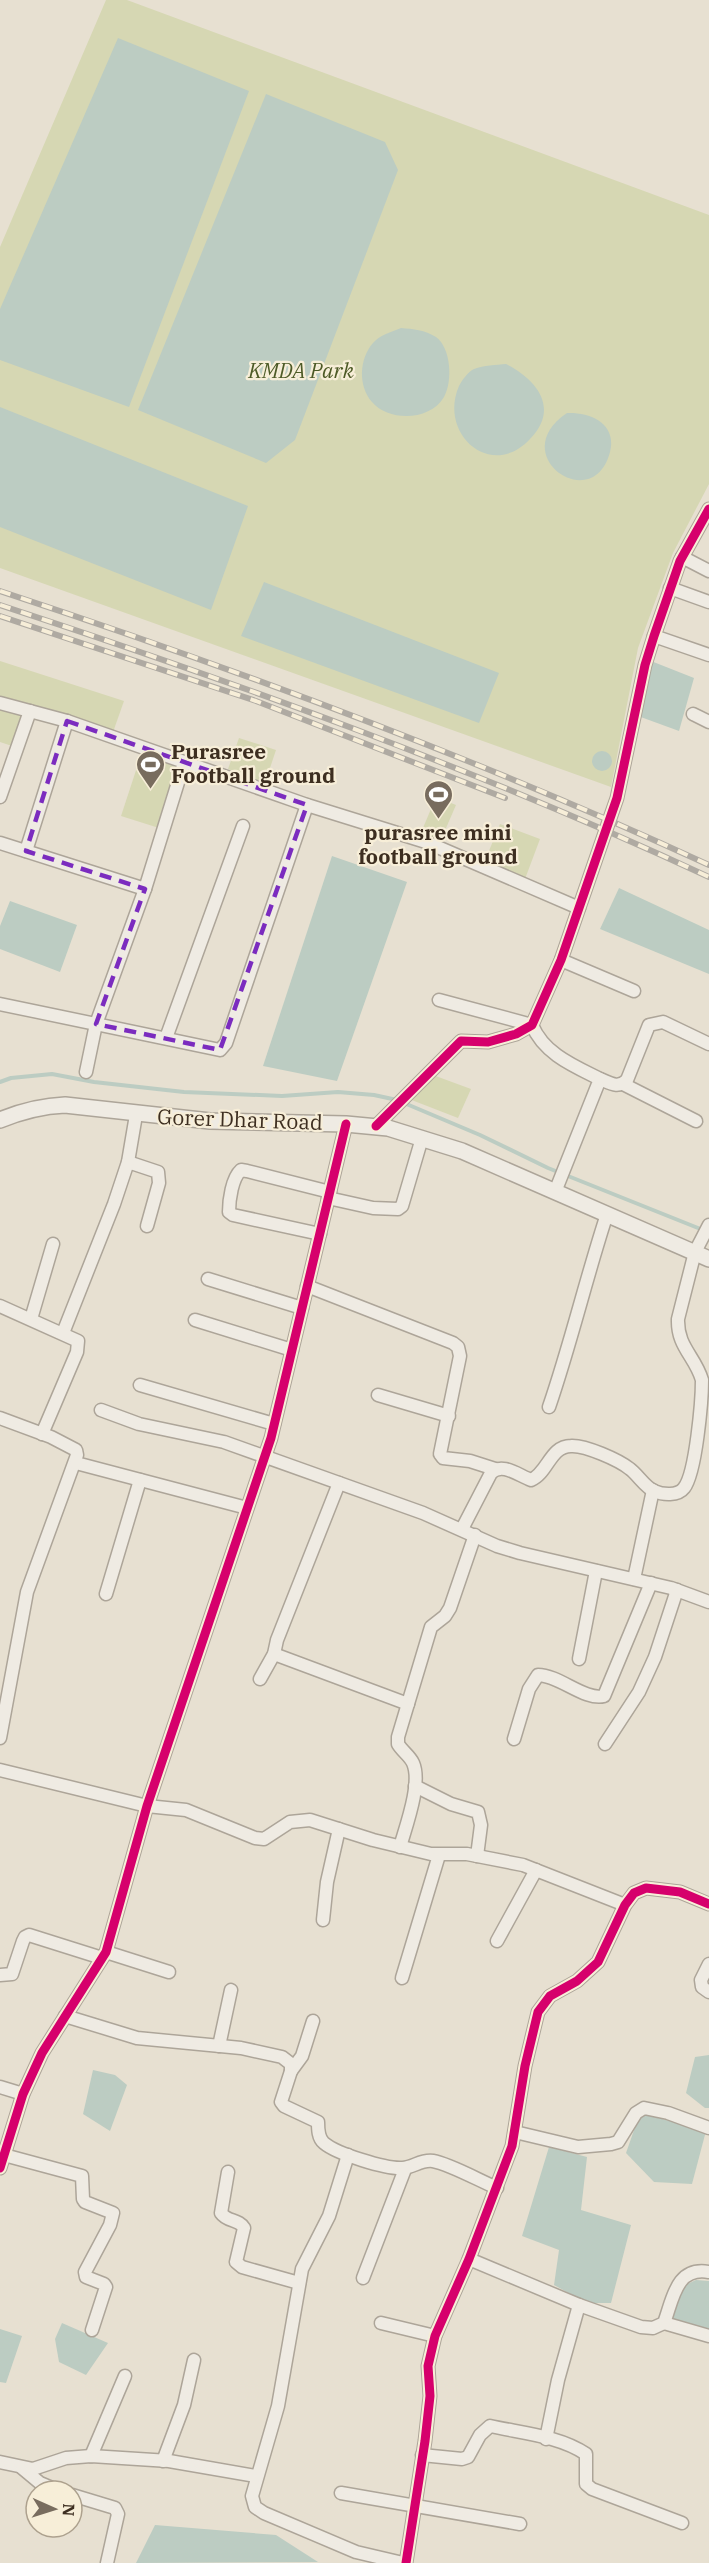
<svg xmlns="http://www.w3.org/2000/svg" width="709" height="2563" font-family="'IBM Plex Serif',serif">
<rect width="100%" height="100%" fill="#e7e0d1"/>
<g fill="#d6d7b3">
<polygon points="106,0 127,0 709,215 709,484 673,553 638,648 611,787 0,568 0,247"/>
<polygon points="0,661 124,701 112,735 0,700"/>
<polygon points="0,707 23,713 12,746 0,742"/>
<polygon points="239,738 276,750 265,783 228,769"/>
<polygon points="142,752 179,765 159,828 121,816"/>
<polygon points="436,797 456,805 440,842 420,835"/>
<polygon points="500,824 540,839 525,879 484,863"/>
<polygon points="433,1075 471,1089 458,1118 409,1099"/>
</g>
<g fill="#bcccc2">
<polygon points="118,38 249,91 129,407 0,360 0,309"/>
<polygon points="266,94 385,142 398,170 295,440 266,463 138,410"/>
<path d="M401 328C413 329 425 330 436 337 451 348 453 381 444 397 430 421 389 422 372 402 358 386 359 359 373 343 380 335 391 332 401 328Z"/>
<path d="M506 364C537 380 560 408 530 439 491 481 438 434 459 386 462 380 468 372 474 369 484 365 496 365 506 364Z"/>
<polygon points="0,407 248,506 211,610 0,527"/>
<path d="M567 413C591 412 617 424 610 452 593 517 504 455 567 413Z"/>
<polygon points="264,582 499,673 479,723 241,636"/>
<polygon points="651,661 694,678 679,731 638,716"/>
<circle cx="602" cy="761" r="10"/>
<polygon points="332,856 407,882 337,1081 263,1066"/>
<polygon points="619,888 709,930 709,974 600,929"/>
<polygon points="10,901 77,925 60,972 0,949 0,926"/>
<polygon points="709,2055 709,2108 705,2108 686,2093 695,2057"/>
<polygon points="93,2070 115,2075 127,2085 110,2131 83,2114"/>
<polygon points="640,2113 706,2131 692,2184 654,2182 626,2153"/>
<polygon points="549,2147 587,2157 581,2210 631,2225 611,2303 587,2303 554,2285 559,2250 522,2236"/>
<polygon points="696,2280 709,2281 709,2334 671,2324 683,2286"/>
<polygon points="62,2323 108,2343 86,2375 59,2362 55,2339"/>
<polygon points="0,2329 22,2336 6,2383 0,2382"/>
<polygon points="155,2525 276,2535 318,2562 136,2563"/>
</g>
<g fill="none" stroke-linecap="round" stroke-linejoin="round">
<polyline stroke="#bcccc2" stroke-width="4" points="0,1082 11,1078 52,1074 94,1082 184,1092 282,1096 338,1092 374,1095 397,1100 480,1135 548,1168 703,1230"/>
<defs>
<g id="minor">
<polyline points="682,557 709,571"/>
<polyline points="670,588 709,602"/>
<polyline points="654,636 709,655"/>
<polyline points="0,703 67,721 307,805 426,842 579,908"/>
<polyline points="693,714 709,722"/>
<polyline points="0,797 30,711"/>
<polyline points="0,843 145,889"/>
<polyline points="26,851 67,721"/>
<polyline points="561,960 634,991"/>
<path d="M439 1000 532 1025C544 1054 574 1066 600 1079L555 1192"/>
<polyline points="0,1004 220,1050 226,1043 307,805"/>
<polyline points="166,1038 243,826"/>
<polyline points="86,1072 96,1024 145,889 184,763"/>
<path d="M600 1079C610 1083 618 1089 627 1080L649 1025 663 1022 709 1044"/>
<polyline points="623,1084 696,1121"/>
<polyline points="376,1126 461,1041 488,1042 516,1034 532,1025 561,960 617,798 645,665 654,636 680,561 709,509"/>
<polyline points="128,1162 158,1172 159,1183 147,1226"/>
<polyline points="328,1198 373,1208 398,1209 402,1206 422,1138"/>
<path d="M320 1234 233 1215 229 1212C229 1200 232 1178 241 1170L247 1171 330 1192"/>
<polyline points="208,1279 302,1308"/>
<polyline points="307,1286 453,1343 458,1347 460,1356 440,1454 443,1458 470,1461 495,1469"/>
<polyline points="0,1306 78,1341 77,1352 42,1434"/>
<polyline points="31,1319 53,1244"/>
<polyline points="195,1320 292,1350"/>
<polyline points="63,1333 114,1204 128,1162 136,1115"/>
<polyline points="140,1385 274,1424"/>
<polyline points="378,1395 449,1416"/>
<path d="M549 1407C571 1343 586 1278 607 1214"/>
<polyline points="101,1410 139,1424 224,1442 423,1513 497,1546 520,1553 671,1588 709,1602"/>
<polyline points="0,1418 51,1437 76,1450 77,1455 27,1592 0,1738"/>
<polyline points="76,1463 247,1508"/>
<path d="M462 1529 491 1473C502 1462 518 1475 531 1480 548 1473 550 1446 571 1446 585 1445 619 1460 630 1469 638 1475 645 1487 654 1491 663 1495 678 1496 684 1488 696 1473 702 1400 702 1380 695 1356 677 1347 678 1319L695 1252 709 1225"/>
<polyline points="634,1579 653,1490"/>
<polyline points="106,1594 140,1480"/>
<polyline points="274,1654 408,1704"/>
<polyline points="579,1659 596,1571"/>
<polyline points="260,1679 274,1654 277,1640 339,1483"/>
<path d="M514 1739 529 1689 538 1675C559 1675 585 1701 604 1696L651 1583"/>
<polyline points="605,1744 639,1692 655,1657 677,1590"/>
<polyline points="0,1770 147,1806 186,1810 255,1838 264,1839 290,1822 310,1820 373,1840 431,1854 467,1854 523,1865 625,1905"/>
<polyline points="415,1786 451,1804 478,1812 481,1825 477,1856"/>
<path d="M400 1847C406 1826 422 1783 413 1763 410 1756 402 1751 398 1744V1737L431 1627 445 1616 450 1608 475 1535"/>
<polyline points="323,1920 327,1882 339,1829"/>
<polyline points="497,1941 536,1870"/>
<polyline points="106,1952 169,1972"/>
<polyline points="709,1964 701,1980 702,1987 709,1992"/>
<polyline points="0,1975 12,1974 23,1941 25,1937 29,1935 102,1958"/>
<polyline points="402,1978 439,1855"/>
<path d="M65 2016 137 2038 241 2048 282 2057 291 2064V2071L281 2102 284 2106 318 2122C318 2129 318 2138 324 2143 337 2154 386 2169 402 2168 413 2168 421 2159 433 2161 450 2164 480 2181 497 2188"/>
<polyline points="219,2046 231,1990"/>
<polyline points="291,2071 302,2056 313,2021"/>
<polyline points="0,2087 23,2094"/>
<polyline points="515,2132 578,2147 611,2144 618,2142 636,2113 644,2108 668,2113 709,2128"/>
<polyline points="4,2155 82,2176 83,2199 85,2202 113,2213 110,2225 85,2272 86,2277 104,2284 106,2287 92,2330"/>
<polyline points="348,2155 329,2216 302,2269 278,2406 252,2496 255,2507 264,2513 356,2552 403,2563"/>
<polyline points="0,2168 23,2094 42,2053 106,1952 147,1806 271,1438 346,1124"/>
<path d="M228 2172 221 2213C227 2222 239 2219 244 2228L236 2262 242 2267 299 2283"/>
<path d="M469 2259 579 2305 641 2327 653 2328 664 2323C673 2299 676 2266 709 2272"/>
<polyline points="363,2278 405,2169"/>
<polyline points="381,2323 435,2336"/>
<polyline points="664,2323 709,2336"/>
<polyline points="546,2439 558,2380 579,2305"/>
<path d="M422 2455 462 2459 468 2457 480 2435 490 2426C521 2433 560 2436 586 2454V2484L592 2489 682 2523"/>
<polyline points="91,2456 125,2376"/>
<polyline points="163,2461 184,2405 194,2360"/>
<polyline points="0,2462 33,2469 66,2458 91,2456 169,2461 256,2476"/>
<polyline points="22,2468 40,2483 59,2491"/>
<polyline points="341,2493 520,2524"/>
<polyline points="72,2495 115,2508 118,2514 107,2563"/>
<polyline points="406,2563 425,2441 430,2396 428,2366 435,2336 469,2259 512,2146 525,2066 538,2012 550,1996 577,1981 598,1962 625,1905 634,1893 646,1888 680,1892 709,1904"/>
</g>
<path id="tertiary" d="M0 1120C22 1111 41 1106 65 1105L210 1121 346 1124 388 1128 462 1151 709 1259"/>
</defs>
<use href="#minor" stroke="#ada599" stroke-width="15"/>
<use href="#tertiary" stroke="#ada599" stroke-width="18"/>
<use href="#minor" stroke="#efebe3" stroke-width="12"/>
<use href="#tertiary" stroke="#efebe3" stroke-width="15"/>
<defs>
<g id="rail">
<path d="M0 591C240 670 479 759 709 865"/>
<path d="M0 605C241 684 479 770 709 877"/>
<polyline points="0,616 256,701 505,798"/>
</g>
</defs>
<use href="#rail" stroke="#afaaa2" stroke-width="6"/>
<use href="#rail" stroke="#f7eed8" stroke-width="4" stroke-dasharray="11" stroke-linecap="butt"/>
<defs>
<g id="cycleway">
<polyline points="376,1126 461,1041 488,1042 516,1034 532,1025 561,960 617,798 645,665 654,636 680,561 709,509"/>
<polyline points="0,2168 23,2094 42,2053 106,1952 147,1806 271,1438 346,1124"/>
<polyline points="406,2563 425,2441 430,2396 428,2366 435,2336 469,2259 512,2146 525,2066 538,2012 550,1996 577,1981 598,1962 625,1905 634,1893 646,1888 680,1892 709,1904"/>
</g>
</defs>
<use href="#cycleway" stroke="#f7eed8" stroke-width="13"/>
<use href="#cycleway" stroke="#d6006c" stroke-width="9"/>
</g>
<path fill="none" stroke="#7b2cbf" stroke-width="4.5" stroke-dasharray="12 8" stroke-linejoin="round" d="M67 721 307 805 220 1050 96 1024 145 889 26 851Z"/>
<defs>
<symbol id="stadium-pin" viewBox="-11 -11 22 30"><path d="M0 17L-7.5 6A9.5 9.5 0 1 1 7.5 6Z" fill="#786c5e" stroke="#f7eed8"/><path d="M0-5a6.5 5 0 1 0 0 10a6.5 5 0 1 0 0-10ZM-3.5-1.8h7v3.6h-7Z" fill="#fff"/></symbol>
</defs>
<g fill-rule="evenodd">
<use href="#stadium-pin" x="134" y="748" width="33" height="45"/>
<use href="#stadium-pin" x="422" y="778" width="33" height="45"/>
</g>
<g text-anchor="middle" stroke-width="4.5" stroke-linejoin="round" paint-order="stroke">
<g font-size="21" font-style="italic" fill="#4d5a26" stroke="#f7eed8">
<text x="301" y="378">KMDA Park</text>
</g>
<g font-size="21" font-weight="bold" fill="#3d2e20" stroke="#f7eed8" text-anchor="start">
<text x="171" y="759">Purasree<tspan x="171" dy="24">Football ground</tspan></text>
<text x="438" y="840" text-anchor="middle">purasree mini<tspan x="438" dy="24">football ground</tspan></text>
</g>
<g font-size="21" fill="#3d2e20" stroke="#f7eed8">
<text transform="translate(240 1120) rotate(2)" y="7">Gorer Dhar Road</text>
</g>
</g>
<g transform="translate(54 2509) rotate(93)"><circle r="28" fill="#f7eed8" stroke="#ada18e" stroke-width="1.5"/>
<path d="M0-4.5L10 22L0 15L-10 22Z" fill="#786c5e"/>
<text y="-9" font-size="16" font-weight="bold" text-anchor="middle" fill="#3d2e20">N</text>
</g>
</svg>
